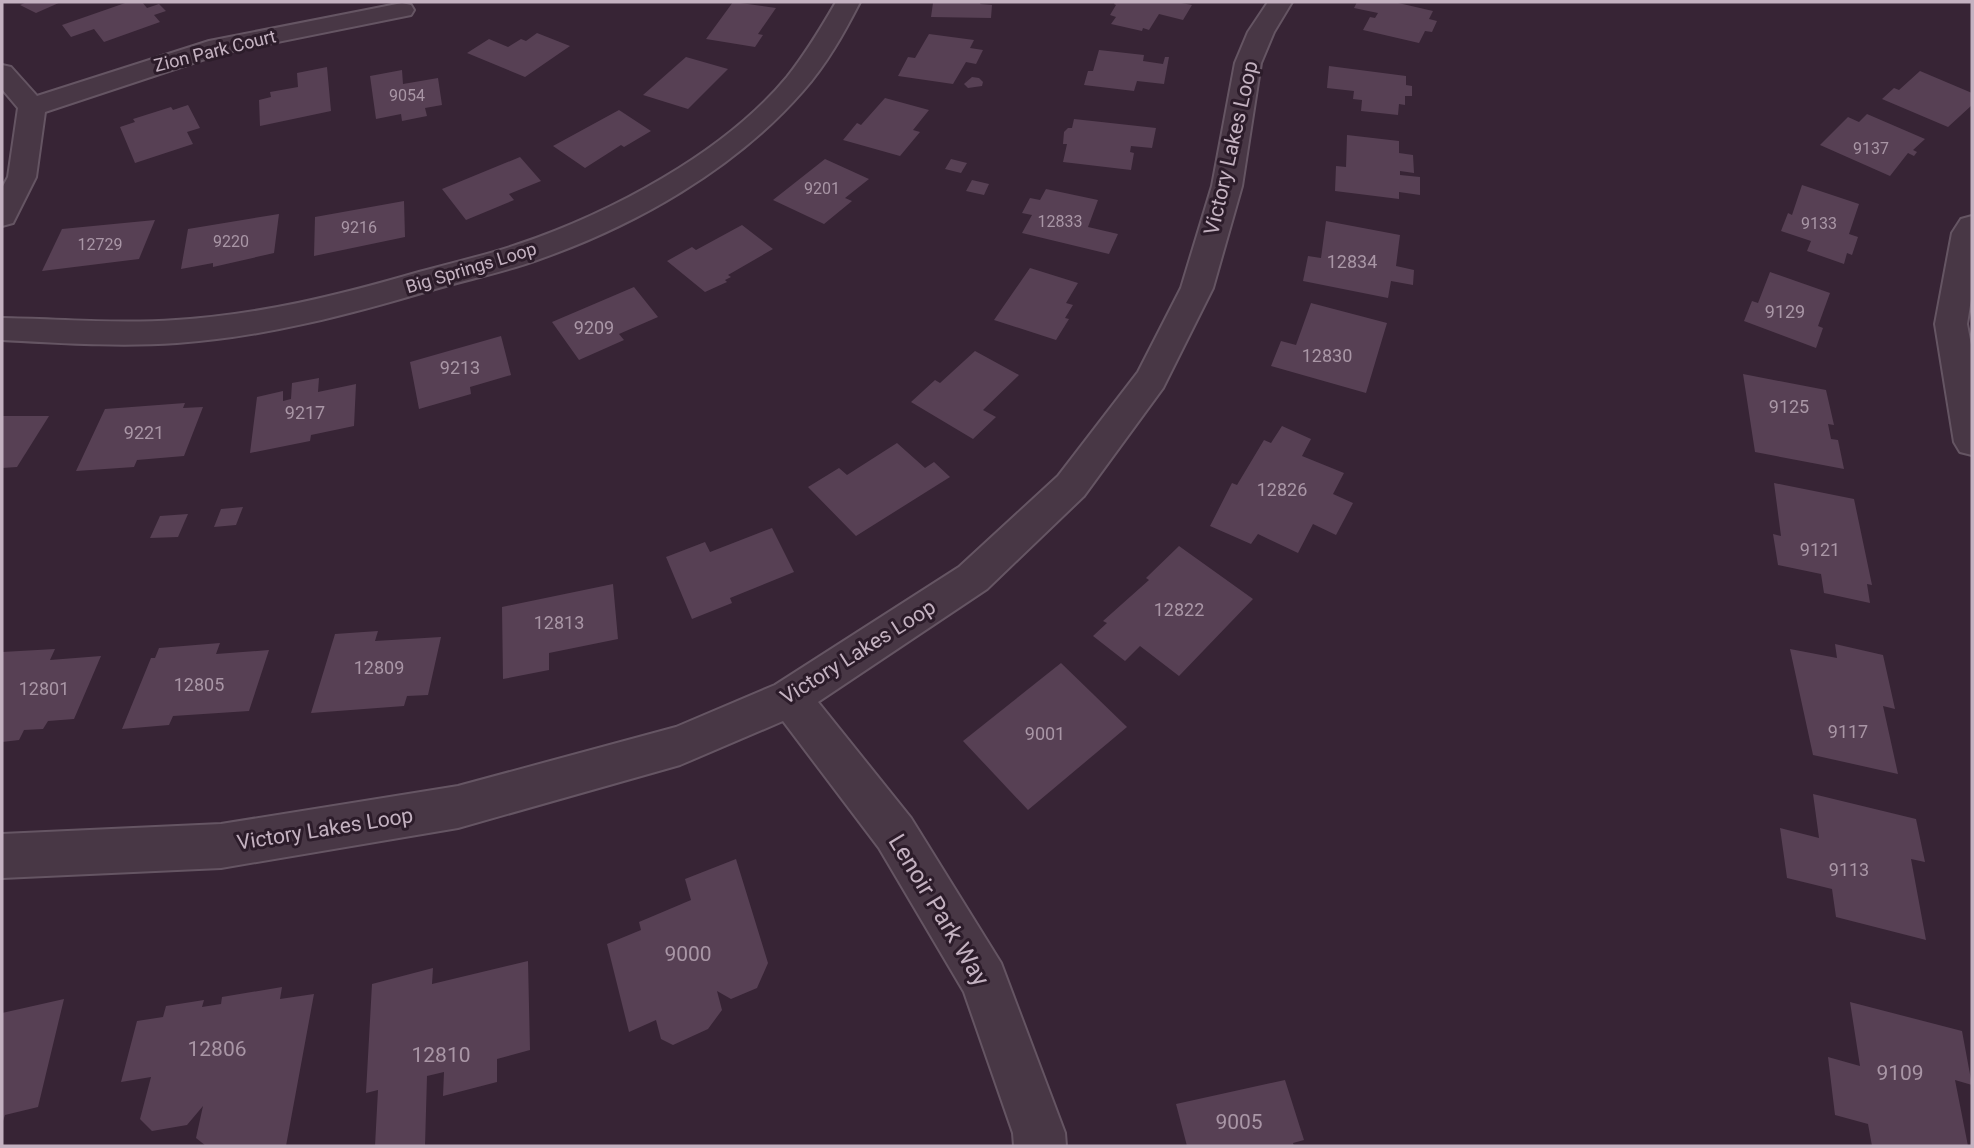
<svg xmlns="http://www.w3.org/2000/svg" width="1974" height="1148" font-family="Roboto,sans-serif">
<rect width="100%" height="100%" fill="#372435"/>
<g fill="#574054">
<polygon points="27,2 61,2 36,13 20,5"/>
<polygon points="128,2 142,2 147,8 159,4 166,11 154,15 160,22 104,42 94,29 71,37 62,25"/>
<polygon points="733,2 776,8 758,34 763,35 755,47 706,39"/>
<polygon points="981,2 980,4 992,5 991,18 931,17 933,3"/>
<polygon points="1115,2 1176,2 1192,5 1183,20 1159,14 1149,30 1143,28 1142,31 1111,24 1116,17 1110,15 1116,5 1114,4"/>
<polygon points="1357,2 1394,2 1433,11 1429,19 1437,21 1432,32 1425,31 1419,43 1363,30 1370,17 1375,18 1378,13 1354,8"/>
<polygon points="537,33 570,46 525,77 467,53 489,39 508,47 521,39 526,41"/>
<polygon points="929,34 974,40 970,48 983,50 976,64 966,62 953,84 898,76 908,57 915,58"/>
<polygon points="1099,50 1144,55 1143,61 1163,64 1165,57 1169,57 1164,84 1137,81 1134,91 1084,85 1088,71 1093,71"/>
<polygon points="686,57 728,69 688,109 643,95"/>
<polygon points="1329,66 1406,76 1406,85 1412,86 1412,96 1405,96 1405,105 1399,104 1398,115 1361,111 1362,100 1353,99 1354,91 1327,88"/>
<polygon points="327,67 331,111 260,126 259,100 271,97 270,92 298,87 297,73"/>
<polygon points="402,70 403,84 438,78 442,105 425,108 427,116 402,121 401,114 376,119 370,76"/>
<polygon points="1920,71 1972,93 1972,105 1948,127 1882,99 1894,88 1899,90"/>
<polygon points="972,77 979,78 983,82 982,86 968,88 964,84"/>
<polygon points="885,98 929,110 913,130 920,132 900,156 843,140 857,123 861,125"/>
<polygon points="188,105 200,128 187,132 193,144 135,163 120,127 135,122 133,119 171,107 173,110"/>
<polygon points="619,110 651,131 624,147 621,145 585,168 553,146"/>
<polygon points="1867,114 1925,139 1913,150 1917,152 1914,156 1908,153 1890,176 1820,145 1848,117 1859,122"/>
<polygon points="1074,119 1156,128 1152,148 1131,146 1130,152 1134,153 1131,170 1063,162 1067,144 1063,144 1064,132 1068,128 1072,128"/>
<polygon points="1347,135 1399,141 1399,153 1413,155 1414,173 1400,171 1400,175 1420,177 1420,195 1399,192 1399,199 1335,191 1336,166 1346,167"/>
<polygon points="520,157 541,181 509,194 514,200 466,220 442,189"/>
<polygon points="825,159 869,179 845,198 852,201 824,224 773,200"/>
<polygon points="951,159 967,163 961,173 945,169"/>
<polygon points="972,180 989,184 984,195 966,191"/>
<polygon points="1802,185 1859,204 1849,234 1858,237 1852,255 1847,253 1844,264 1807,251 1811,241 1781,231 1788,213 1792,215"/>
<polygon points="1046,189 1098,200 1088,227 1118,234 1109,254 1022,233 1032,215 1022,213 1030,198 1040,200"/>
<polygon points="404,201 405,237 314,256 315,217"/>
<polygon points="279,214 274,253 213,267 213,263 181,269 188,229"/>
<polygon points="155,220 139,259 42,271 62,229"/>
<polygon points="1326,221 1400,235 1396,266 1414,270 1413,285 1391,281 1388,298 1303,281 1308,256 1321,258"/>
<polygon points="742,225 773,249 728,275 731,277 725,280 727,282 705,292 667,261 692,247 696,250"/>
<polygon points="1030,268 1078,283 1066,303 1073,305 1065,318 1069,319 1056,340 994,320"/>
<polygon points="1770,272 1830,293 1818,326 1823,328 1816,348 1744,321 1752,301 1758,303"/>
<polygon points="634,287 658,317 619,334 624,340 579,360 552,322"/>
<polygon points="1311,303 1387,323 1366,393 1271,366 1281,341 1296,345"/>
<polygon points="501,336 511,375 470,387 471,394 419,409 410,362"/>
<polygon points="975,351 1019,375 983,410 996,417 973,439 911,402 935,380 940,383"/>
<polygon points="1743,374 1826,390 1834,425 1828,424 1831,439 1838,440 1844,469 1755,452"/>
<polygon points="319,378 318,392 356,384 354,426 311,435 310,441 250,453 257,397 283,391 283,401 291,399 292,383"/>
<polygon points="185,403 183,408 203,407 184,456 137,460 134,467 76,471 105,409"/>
<polygon points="2,416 49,416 17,467 2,468"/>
<polygon points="1282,426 1311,439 1302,456 1344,473 1333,494 1353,503 1336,535 1313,524 1298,553 1258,534 1251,544 1210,526 1232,483 1237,485 1264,440 1271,443"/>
<polygon points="897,443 925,468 934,462 950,477 856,536 808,487 839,468 847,475"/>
<polygon points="1774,483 1854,499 1872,585 1867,584 1870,603 1824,593 1821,574 1778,565 1773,534 1781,536"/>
<polygon points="243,507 236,525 214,527 221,509"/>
<polygon points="188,514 178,537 150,538 160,516"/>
<polygon points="772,528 794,572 730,598 732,603 692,619 666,557 705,542 710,552"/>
<polygon points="1179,546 1253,599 1179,676 1140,646 1125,661 1093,636 1107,623 1103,621 1149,580 1146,578"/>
<polygon points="613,584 618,639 549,653 549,670 503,679 502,607"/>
<polygon points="378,631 375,641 441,637 428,695 407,696 404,706 311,713 335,634"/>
<polygon points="220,643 216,654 269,650 249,711 173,716 169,725 122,729 151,658 155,658 159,648"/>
<polygon points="1835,644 1883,655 1895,709 1883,706 1898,774 1813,755 1790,649 1837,658"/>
<polygon points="55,649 50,660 101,656 74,719 48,721 43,729 24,730 19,740 2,742 2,652"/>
<polygon points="1061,663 1127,727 1028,810 963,741"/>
<polygon points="1813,794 1916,819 1925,862 1911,859 1926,940 1836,917 1832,889 1787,878 1780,828 1819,838"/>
<polygon points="736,859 768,963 757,988 731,999 717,991 722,1010 708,1029 673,1045 661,1039 656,1020 629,1032 607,944 641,930 639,922 691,900 685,879"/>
<polygon points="528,961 530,1050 497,1059 497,1082 443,1096 444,1072 427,1076 425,1146 375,1146 378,1090 366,1093 372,984 433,968 432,984"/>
<polygon points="282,987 280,999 314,994 286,1146 206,1146 196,1138 203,1106 187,1125 152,1131 140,1119 151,1077 121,1082 137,1021 163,1017 166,1006 204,1000 202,1007 221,1004 222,997"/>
<polygon points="64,999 38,1107 5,1115 2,1124 2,1013"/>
<polygon points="1850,1002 1962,1031 1972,1085 1955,1080 1968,1146 1872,1146 1868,1124 1835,1115 1828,1057 1860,1066"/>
<polygon points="1285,1080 1304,1140 1293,1143 1294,1146 1187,1146 1176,1104"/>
</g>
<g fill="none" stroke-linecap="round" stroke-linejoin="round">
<defs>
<g id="minor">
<path d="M836 2H860C844 33 827 64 803 91 735 169 635 226 537 260 504 272 469 279 435 289 351 314 265 337 177 343 119 347 60 343 2 340V318C60 319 118 324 176 320 259 315 340 295 419 272 451 263 484 256 516 245 609 214 723 154 787 77 806 53 821 28 836 2Z"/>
<polygon points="1268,2 1292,2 1274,32 1261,63 1242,186 1213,288 1163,388 1084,496 987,589 818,702 911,818 1001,963 1065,1133 1066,1146 1014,1146 1013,1133 964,992 879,848 783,721 680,765 458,828 221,868 2,878 2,834 221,824 458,786 676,727 775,685 959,567 1058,476 1138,372 1181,288 1212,186 1235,63 1248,32"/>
<polygon points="402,3 411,5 414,10 411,15 223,53 45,112 36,177 13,223 2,226 2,188 8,177 18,108 2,89 2,65 11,67 37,96 209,41"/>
<polygon points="1972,216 1972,293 1967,324 1972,350 1972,455 1960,452 1954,442 1935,324 1952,233 1961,219"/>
</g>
</defs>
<use href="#minor" stroke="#655563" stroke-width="4"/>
<use href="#minor" fill="#483745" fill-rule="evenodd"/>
</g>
<g text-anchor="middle" stroke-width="6" stroke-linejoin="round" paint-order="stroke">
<g font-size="16" fill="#a996a6">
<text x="407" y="101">9054</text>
<text x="1871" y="154">9137</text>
<text x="822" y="194">9201</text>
<text x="1060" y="227">12833</text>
<text x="1819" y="229">9133</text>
<text x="359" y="233">9216</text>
<text x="231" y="247">9220</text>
<text x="100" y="250">12729</text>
</g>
<g font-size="18" fill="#c4b2c1" stroke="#2c1c2a">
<text transform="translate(215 51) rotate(-14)" y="6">Zion Park Court</text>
<text transform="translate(471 268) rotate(-17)" y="6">Big Springs Loop</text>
</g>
<g font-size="18" fill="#a996a6">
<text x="1352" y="268">12834</text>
<text x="1785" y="318">9129</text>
<text x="594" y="334">9209</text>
<text x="1327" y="362">12830</text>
<text x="460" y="374">9213</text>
<text x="1789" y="413">9125</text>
<text x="305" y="419">9217</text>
<text x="144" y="439">9221</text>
<text x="1282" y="496">12826</text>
<text x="1820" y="556">9121</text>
<text x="1179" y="616">12822</text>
<text x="559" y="629">12813</text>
<text x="379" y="674">12809</text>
<text x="199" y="691">12805</text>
<text x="44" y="695">12801</text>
<text x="1848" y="738">9117</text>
<text x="1045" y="740">9001</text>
<text x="1849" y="876">9113</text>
</g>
<g font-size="21" fill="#c4b2c1" stroke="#2c1c2a">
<text transform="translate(1231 148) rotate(-77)" y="7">Victory Lakes Loop</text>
<text transform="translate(858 652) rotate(-32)" y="7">Victory Lakes Loop</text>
<text transform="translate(325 829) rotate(-9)" y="7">Victory Lakes Loop</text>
</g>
<g font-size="21" fill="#a996a6">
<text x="688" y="961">9000</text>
<text x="217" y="1056">12806</text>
<text x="441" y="1062">12810</text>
<text x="1900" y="1080">9109</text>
<text x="1239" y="1129">9005</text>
</g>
<g font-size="24" fill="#c4b2c1" stroke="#2c1c2a">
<text transform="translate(939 910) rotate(59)" y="8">Lenoir Park Way</text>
</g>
</g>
<rect width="1974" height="1148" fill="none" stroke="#c4b2c1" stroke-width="7"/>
</svg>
